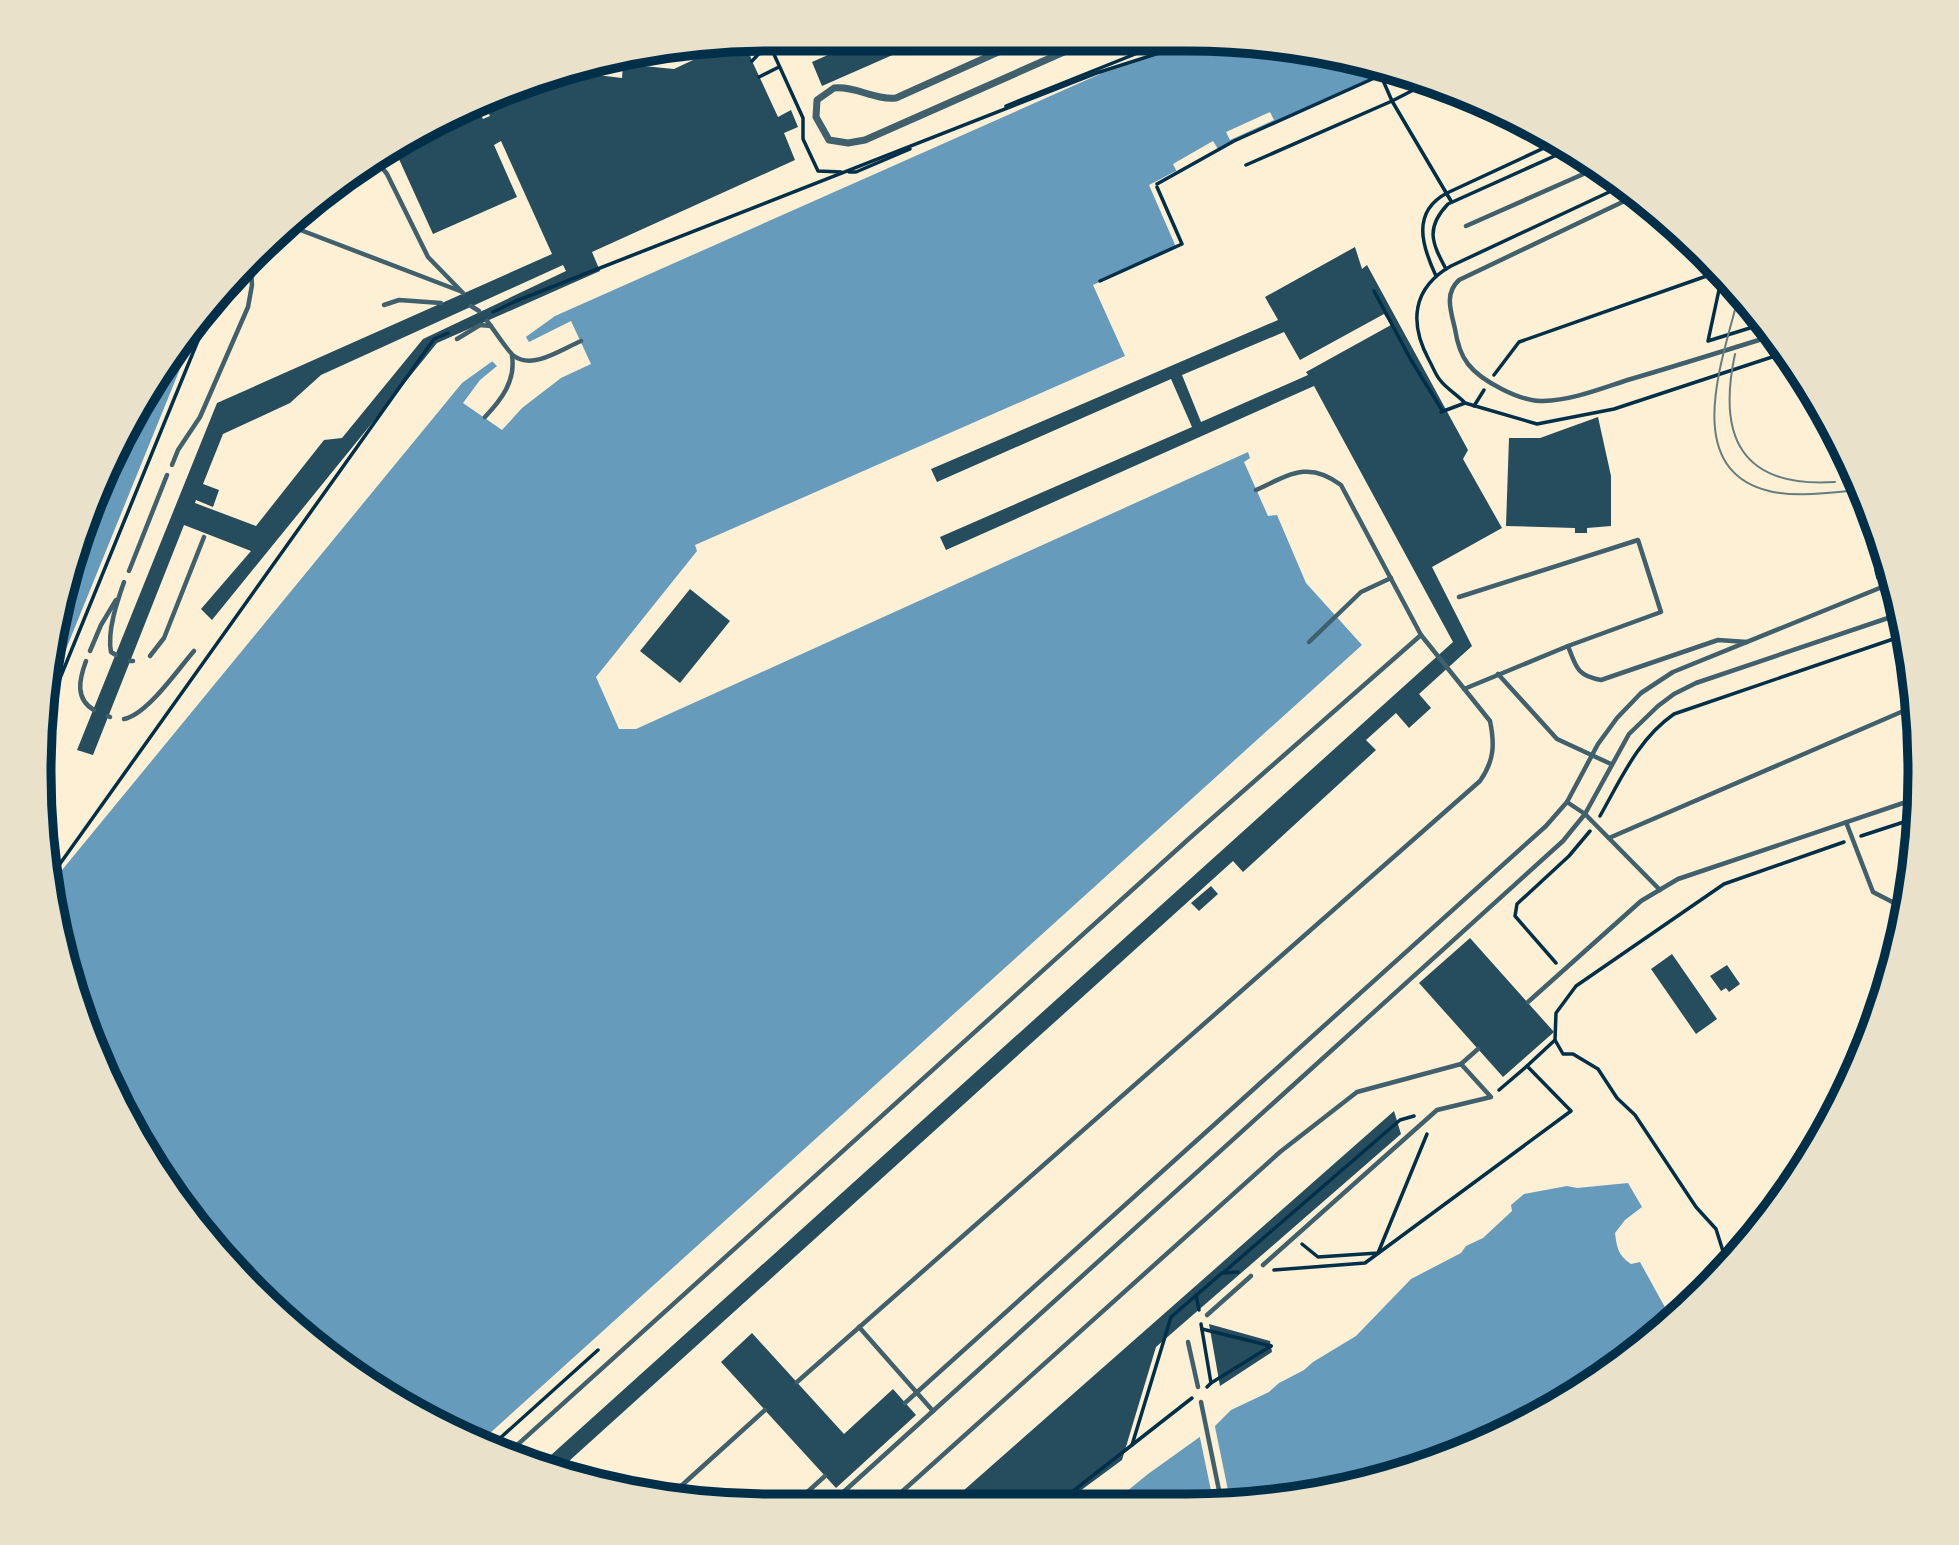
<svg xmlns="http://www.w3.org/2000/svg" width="1959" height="1545" font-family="Lato,sans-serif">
<rect width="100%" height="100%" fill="#fdf0d5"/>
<g fill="#669bbc">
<polygon points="1205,40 1234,40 1387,71 1235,140 1149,185 1176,247 1093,285 1125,356 695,545 697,551 596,677 619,729 636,729 1248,452 1250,458 1244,462 1268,516 1277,515 1306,583 1362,645 479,1443 326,1355 220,1256 137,1139 63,962 53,881 462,383 555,316 1100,74"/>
<polygon points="197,327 49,691 64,582 137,405"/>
<path d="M1628 1183 1642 1207 1625 1220 1615 1233C1617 1248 1618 1255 1631 1264L1640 1262 1667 1311 1671 1324 1553 1408 1377 1481 1235 1505H1110L1148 1474 1215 1426 1231 1410 1269 1392 1279 1383 1304 1370 1313 1362 1356 1336 1411 1279 1461 1253 1466 1246 1483 1238 1512 1211 1511 1205 1524 1194 1567 1186 1577 1188Z"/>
</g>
<g fill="#fdf0d5">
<polygon points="1270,112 1274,120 1230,140 1226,132"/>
<polygon points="1213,141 1218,149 1177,172 1173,164"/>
<polygon points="571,321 591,364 561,378 522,408 502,430 463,403 480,380 497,366 490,359 524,334 529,342"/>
<polygon points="1214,1422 1231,1505 1214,1505 1199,1433"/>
</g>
<g fill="#264d5e" fill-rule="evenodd">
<polygon points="864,39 929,39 822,86 812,62"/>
<path d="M750 42 749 52 752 61 778 117 791 110 798 127 784 133 795 160 592 252 600 271 437 343 212 620 201 609 251 551 184 525 93 755 77 750 217 403 552 254 501 141 494 145 517 197 433 234 393 146 406 137 477 107 483 119 490 116 484 104 564 71 622 78 623 64 674 69 725 45ZM563 265 566 271 423 339 342 438 324 440 256 526 195 503 196 500 213 507 219 490 203 484 223 434 290 403 321 375Z"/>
<path d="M1355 247 1362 269 1367 265 1468 450 1463 459 1502 528 1432 567 1472 646 1419 694 1431 708 1409 728 1396 713 1366 740 1376 750 1243 872 1233 861 558 1471 540 1465 1453 642 1314 386 946 550 940 537 1192 427 1171 379 937 482 931 469 1278 320 1265 297ZM1384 314 1391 325 1306 372 1308 375 1201 422 1182 375 1284 332 1300 360Z"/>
<polygon points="1598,417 1611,476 1611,526 1587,528 1587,533 1575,533 1575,528 1506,526 1509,438 1540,438"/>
<polygon points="690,589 730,621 680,683 640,651"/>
<polygon points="1211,886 1218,894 1199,911 1191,903"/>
<polygon points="1470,938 1554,1032 1503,1077 1419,983"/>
<polygon points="1672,954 1717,1019 1696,1034 1651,969"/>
<polygon points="1727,965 1740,984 1729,992 1726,988 1721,991 1710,976"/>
<polygon points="1394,1111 1401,1134 1156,1347 1122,1460 1061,1505 946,1506"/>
<polygon points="1209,1324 1270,1341 1272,1352 1220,1386"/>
<polygon points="752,1333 844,1434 893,1389 916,1415 836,1488 721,1362"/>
</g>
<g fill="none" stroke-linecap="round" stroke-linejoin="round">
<g stroke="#003049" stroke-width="3.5">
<polyline points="767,39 803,118 803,139 818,171 841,172"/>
<polyline points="752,61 769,43 780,39"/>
<polyline points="1378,69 1392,101 1451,201"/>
<polyline points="1100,72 1200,40"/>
<polyline points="759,77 779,67"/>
<polyline points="1006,106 1170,40"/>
<polyline points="1246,165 1392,101 1431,81"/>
<polyline points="849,172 856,172 910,149"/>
<polyline points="1157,184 1234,141 1390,71"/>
<path d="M1446 269C1432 243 1425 228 1448 204L1570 149"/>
<path d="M1436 276C1422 246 1411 212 1447 193L1559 141"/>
<polyline points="1722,276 1708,341 1766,323"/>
<polyline points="1100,281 1182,244 1157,187"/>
<polyline points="1374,291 1411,360 1442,410"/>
<polyline points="516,301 1099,72"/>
<polyline points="493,312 516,301"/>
<polyline points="1494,375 1519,342 1718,272"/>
<path d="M1464 402C1457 395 1446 388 1440 380 1435 374 1433 367 1429 360 1409 323 1412 288 1451 266L1622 186"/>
<polyline points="1474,406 1484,390"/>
<polyline points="1441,412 1465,403 1537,424 1614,409 1787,352"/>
<polyline points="1878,578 1876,570 1887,562"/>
<polyline points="47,710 208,316"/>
<path d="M1600 816C1621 779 1638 739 1674 714L1905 635"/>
<polyline points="1861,836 1919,817"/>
<polyline points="52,875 434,339 448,333"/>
<polyline points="1556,963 1515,916 1517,904 1569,856 1590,831"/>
<polyline points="1555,1040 1563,1054 1573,1054 1598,1069 1617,1098 1635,1115 1696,1207 1716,1229 1727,1264"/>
<polyline points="1499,1090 1527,1066"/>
<polyline points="1302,1244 1318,1257 1378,1253 1427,1134"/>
<polyline points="1274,1270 1365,1263 1571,1111 1527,1066 1555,1040 1556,1013 1576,986 1724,884 1844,842"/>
<polyline points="1224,1272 1400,1120 1414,1116"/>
<polyline points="1196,1295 1199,1310"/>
<polyline points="1201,1324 1211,1383 1207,1387"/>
<polyline points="1202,1329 1271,1346"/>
<polyline points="1211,1383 1271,1346"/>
<polyline points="1132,1445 1171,1317 1222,1273 1238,1272"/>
<polyline points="488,1449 598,1350"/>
<polyline points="1054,1506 1192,1398"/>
</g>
<g stroke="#3f606c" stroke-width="4.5">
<polyline points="376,160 387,174 428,257 463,293"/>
<path d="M1635 196 1459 280C1444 294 1451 311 1455 329 1457 342 1460 354 1468 364 1481 381 1521 402 1543 401 1574 400 1602 388 1631 379 1679 365 1727 350 1775 335"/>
<polyline points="290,226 460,291"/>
<polyline points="1466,226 1597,168"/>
<polyline points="384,305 399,300 441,303"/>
<polyline points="471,306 479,311"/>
<path d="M487 321C493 328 508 352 514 356 533 370 562 349 581 341"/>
<polyline points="457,339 480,325 491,326"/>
<path d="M485 417C501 400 516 381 512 356"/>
<polyline points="172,465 178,450 200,417 248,307 252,285 250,258"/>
<polyline points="129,571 167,475"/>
<polyline points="1459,597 1638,540 1661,612 1568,646"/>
<polyline points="1309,642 1361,592 1391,578"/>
<polyline points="90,651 101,625 116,600"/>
<path d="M116 655 111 652C107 631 117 602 124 582"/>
<polyline points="150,656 164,638 204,537"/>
<path d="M86 661C79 680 75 699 94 710"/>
<polyline points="130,661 133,661"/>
<polyline points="1498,674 1557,739 1611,764"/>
<path d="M1464 689 1568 646C1576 667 1577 676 1601 680L1718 640 1747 642"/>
<polyline points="108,716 110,717"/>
<path d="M124 719C147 715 178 669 194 651"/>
<polyline points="1567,802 1585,814 1660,890"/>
<polyline points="1846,822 1873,892 1904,908"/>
<polyline points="1609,838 1915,706"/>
<polyline points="1528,1002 1641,901 1678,879 1918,798"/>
<polyline points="1263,1265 1437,1110 1491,1097 1461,1064"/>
<polyline points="1207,1315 1251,1276"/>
<polyline points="859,1327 933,1411"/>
<polyline points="1188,1342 1198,1387"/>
<path d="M797 1382 1480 781C1494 761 1495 745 1490 721L1421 635 1341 485C1308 460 1289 475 1256 490"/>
<polyline points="1201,1402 1222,1505"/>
<polyline points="905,1403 1546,826 1567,802 1598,744 1617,718 1641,693 1673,672 1892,583"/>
<polyline points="506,1455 1192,836 1421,635"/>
<polyline points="670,1496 765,1410"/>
<polyline points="792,1506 825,1476"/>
<polyline points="828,1506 1563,841 1585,814 1629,734 1658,706 1674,694 1696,683 1891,617 1900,616"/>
<polyline points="886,1506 1280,1152 1357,1092 1461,1064 1478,1049"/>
</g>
<path stroke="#3f606c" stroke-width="7" d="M1027 39 896 98C874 100 856 86 834 88L817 100 816 117 829 140 848 143 865 140 1091 40"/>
<g stroke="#657d81" stroke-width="2">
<path d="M1739 294C1725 354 1678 469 1769 491 1797 498 1832 492 1861 490"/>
<path d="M1735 354C1717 438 1742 488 1835 482"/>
</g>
</g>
<path d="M0 0H1959V1545H0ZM772 51H1187A721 721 0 0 1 1908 772V773A721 721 0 0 1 1187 1494H772A721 721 0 0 1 51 773V772A721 721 0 0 1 772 51Z" fill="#e9e1ca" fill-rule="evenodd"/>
<path fill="none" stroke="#003049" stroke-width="9" d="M772 51H1187A721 721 0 0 1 1908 772V773A721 721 0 0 1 1187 1494H772A721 721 0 0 1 51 773V772A721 721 0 0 1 772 51Z"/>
</svg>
